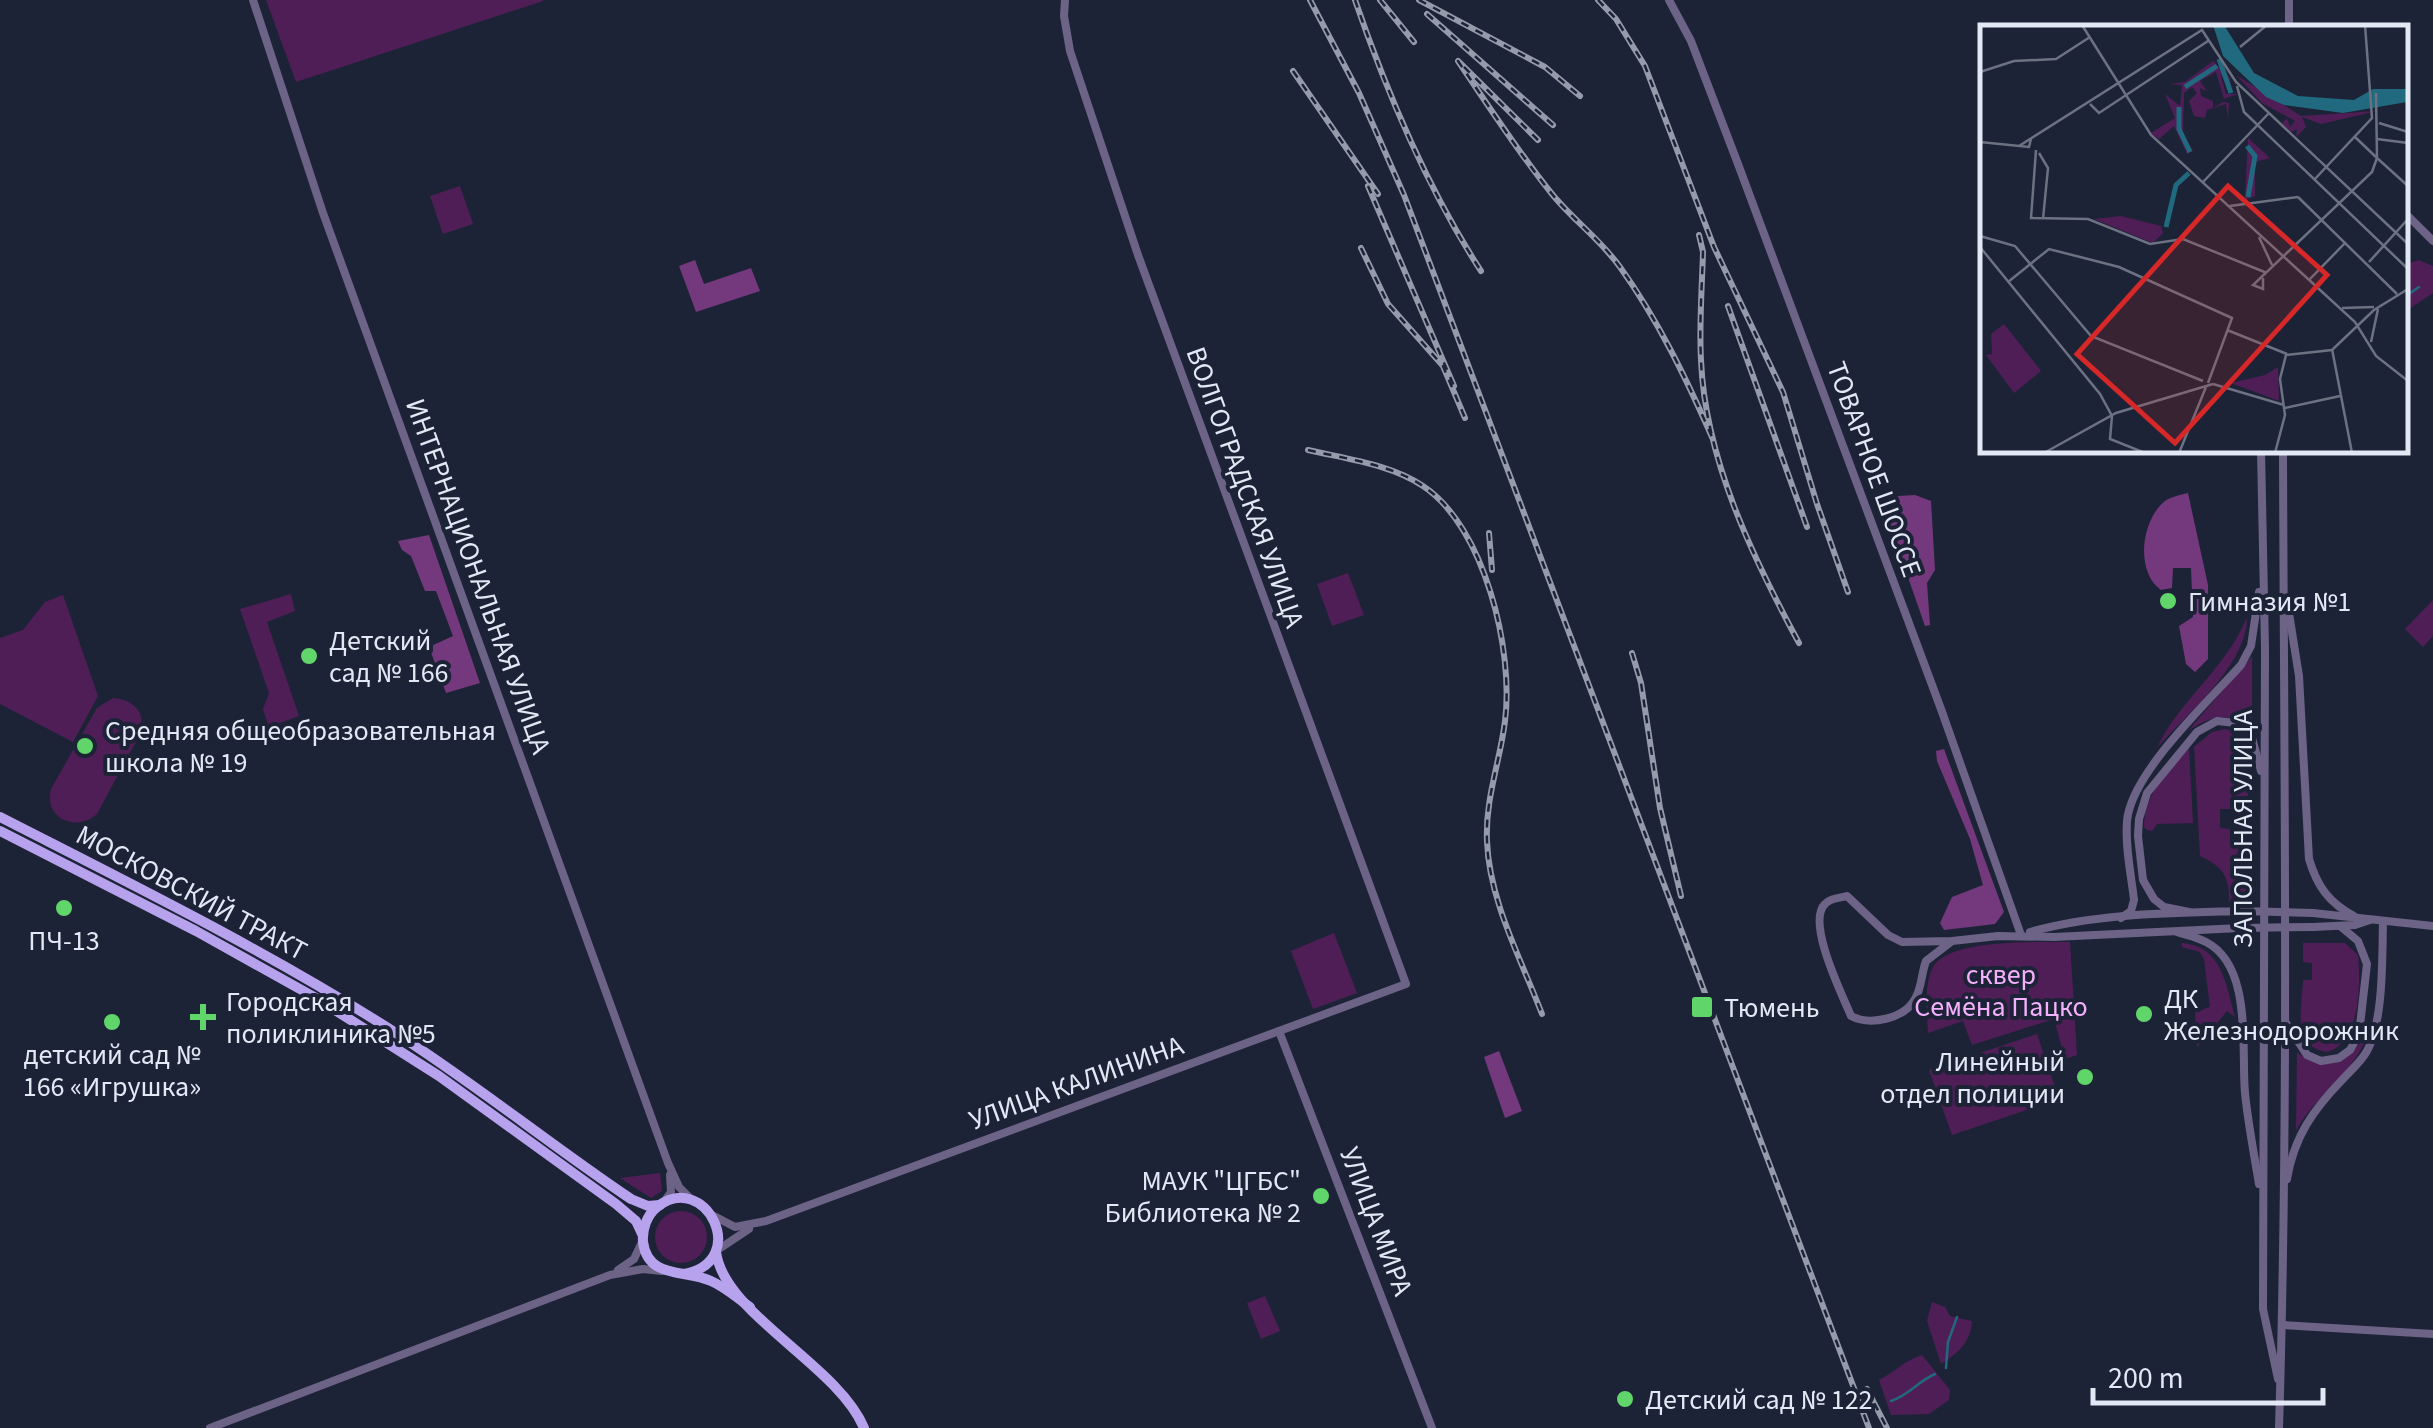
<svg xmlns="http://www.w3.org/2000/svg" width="2433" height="1428" font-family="'Source Sans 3',sans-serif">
<rect width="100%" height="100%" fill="#1d2336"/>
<g fill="#4f1e57">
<polygon points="266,0 543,0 543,1 296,82"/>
<polygon points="460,186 473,224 443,234 430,196"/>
<polygon points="2419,260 2433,266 2433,293 2406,311 2406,264"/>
<polygon points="1348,573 1364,615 1332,626 1317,584"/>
<polygon points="291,594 295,611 267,622 299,716 269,727 263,709 269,693 240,609"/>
<polygon points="63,595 98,696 73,742 0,704 0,638 23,630 45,602"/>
<polygon points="2433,600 2433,636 2423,647 2405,629"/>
<path d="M2247 617C2247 665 2188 713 2157 748 2180 699 2227 668 2247 617Z"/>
<path d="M2252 656V729C2229 711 2211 715 2188 731Z"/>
<path d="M113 698C132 699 146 712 141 732L97 814C76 833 43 818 51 789L97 708Z"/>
<path d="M2225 729 2237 732 2247 743 2248 768H2237V785L2248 786 2247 833 2238 829 2237 809H2220V828L2230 829V841H2247V903L2229 902C2230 876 2222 866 2200 856L2194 747 2212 732Z"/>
<path d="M2189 748 2193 823 2157 824 2152 831 2147 830 2144 827C2144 793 2168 772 2189 748Z"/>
<polygon points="1334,933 1357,993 1313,1009 1291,951"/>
<path d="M2070 942 2077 1055 2065 1059 2054 1019 1972 1045 1963 1021 1928 1033C1927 1013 1923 981 1935 964 1955 939 2039 942 2070 942Z"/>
<path d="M2182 943C2222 946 2226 985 2235 1017L2227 1011 2197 1047 2195 1012 2210 1007 2204 959 2200 952 2182 947Z"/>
<path d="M2303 943H2345L2358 955C2361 985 2360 1043 2327 1052 2291 1047 2302 1008 2303 980H2312V963L2303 962Z"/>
<path d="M2365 1030H2368C2360 1070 2314 1095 2296 1131L2297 1052C2323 1074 2356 1062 2365 1030Z"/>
<polygon points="2037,1034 2059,1099 1952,1135 1929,1070"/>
<polygon points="660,1173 662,1191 651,1198 620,1178"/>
<circle cx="681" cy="1237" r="26"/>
<polygon points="1265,1296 1280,1331 1261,1339 1247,1303"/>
<path d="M1932 1302 1945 1307 1950 1316 1972 1321C1971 1342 1958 1353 1941 1364L1927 1321Z"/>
<path d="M1922 1355 1950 1390 1949 1400 1929 1414 1891 1415 1879 1380C1895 1372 1905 1360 1922 1355Z"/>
</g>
<g fill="#74387d">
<polygon points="695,260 704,284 751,268 760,291 696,312 679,266"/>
<path d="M2188 493 2208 585V659L2195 672 2186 664 2179 626 2193 617 2191 568H2173L2172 588 2161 590C2135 572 2141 520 2165 501 2171 497 2180 495 2188 493Z"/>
<polygon points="1915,495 1931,501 1935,570 1927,583 1930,625 1925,626 1880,497"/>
<polygon points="429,535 480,683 446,693 429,647 453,636 436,591 425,591 411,556 402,550 398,541"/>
<polygon points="1944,749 2004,912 1995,924 1944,930 1940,923 1952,897 1983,885 1970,839 1937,761 1936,751"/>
<polygon points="1499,1051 1522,1111 1505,1118 1484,1057"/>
</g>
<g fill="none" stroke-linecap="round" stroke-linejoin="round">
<g stroke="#21697e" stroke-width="2.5">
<polyline points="2406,296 2419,287"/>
<polyline points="1946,1368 1948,1342 1957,1317"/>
<path d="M1891 1401C1909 1395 1917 1382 1935 1374"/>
</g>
<g stroke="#6d6387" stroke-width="8">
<polyline points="253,0 323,213 668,1163 679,1187 690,1198"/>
<polyline points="1669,0 1691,41 1738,164 1941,709 2021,935"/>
<polyline points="2289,28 2289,0"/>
<polyline points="2406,214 2433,241"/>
<polyline points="2261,450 2265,648 2263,1309 2278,1379"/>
<path d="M2287 601 2299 676 2309 859C2317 886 2329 903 2354 916"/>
<polyline points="2189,912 2164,907 2154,899 2143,880 2138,836 2139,819 2147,793 2197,732 2217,721 2236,723 2252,738 2261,771"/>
<polyline points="2313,913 2433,926"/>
<path d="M2121 918 2131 911 2134 900C2131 874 2125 847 2127 821 2131 773 2208 702 2241 665L2251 646 2259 592"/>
<polyline points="2313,927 2355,925 2370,920"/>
<path d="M2030 932C2097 913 2173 913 2242 911"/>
<path d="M2177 932C2186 935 2197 937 2206 942 2253 966 2241 1049 2245 1093 2248 1123 2254 1154 2259 1184"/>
<path d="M1952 941 1902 942 1888 935 1847 896C1840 898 1830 898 1825 904 1806 922 1842 994 1851 1016 1870 1026 1904 1019 1915 999 1922 988 1921 974 1926 961L1952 941 1998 936 2054 937 2240 928"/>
<polyline points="2286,1023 2307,1055 2321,1061 2339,1058 2350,1050 2359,1034 2367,964 2358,941 2340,926"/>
<polyline points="1279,1031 1432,1428"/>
<path d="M2287 1179C2294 1137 2313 1110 2342 1080 2350 1071 2361 1062 2367 1051 2384 1020 2382 956 2383 921"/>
<polyline points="663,1203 671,1192 670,1175"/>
<polyline points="714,1216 735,1227 766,1221 1406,984 1138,255 1070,51 1064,16 1065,0"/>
<polyline points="716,1251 749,1229"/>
<polyline points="618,1270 634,1259 643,1240"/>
<polyline points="2283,1325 2433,1334"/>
<polyline points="210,1428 610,1275 643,1269 662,1271"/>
<path d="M2279 1428C2289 1102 2284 776 2283 450"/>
</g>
<g stroke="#b7a2ed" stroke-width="10">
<path d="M0 817C131 884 263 949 388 1028 472 1081 549 1144 631 1199L648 1206 660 1205"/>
<polyline points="0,831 196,931 316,998 439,1076 616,1204 636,1221 643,1236"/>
<path d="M716 1252C724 1314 838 1365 864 1428"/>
<path d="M684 1274C752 1261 705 1169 657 1207 647 1215 642 1229 643 1242 648 1280 686 1269 711 1281 725 1287 737 1298 750 1307"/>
</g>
<defs>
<g id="rail">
<polyline points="1310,0 1359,93 1404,195 1869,1428"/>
<path d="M1355 0C1387 93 1427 188 1481 271"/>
<polyline points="1380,0 1414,42"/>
<polyline points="1419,0 1545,67 1580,96"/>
<polyline points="1598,0 1616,19 1645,66 1714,247 1783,392 1817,504 1848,592"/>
<polyline points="1427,14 1553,125"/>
<polyline points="1293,71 1378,194"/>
<path d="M1538 140 1458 61C1488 105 1518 152 1552 194 1573 220 1600 239 1620 267 1658 320 1686 378 1712 437"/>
<polyline points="1368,186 1454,386"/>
<path d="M1699 235 1703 252C1702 287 1699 324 1701 360 1705 459 1753 558 1799 643"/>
<polyline points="1361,248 1388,304 1443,366 1465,418"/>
<polyline points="1728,306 1807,527"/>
<path d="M1308 450C1346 459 1390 464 1423 486 1485 527 1514 651 1505 721 1500 762 1485 799 1487 841 1489 900 1521 959 1542 1014"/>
<polyline points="1489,533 1492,570"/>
<polyline points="1632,653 1641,683 1660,808 1681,896"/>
<polyline points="1867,1389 1887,1428"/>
</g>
</defs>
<use href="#rail" stroke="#969bab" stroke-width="6"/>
<use href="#rail" stroke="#1d2336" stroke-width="2.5" stroke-dasharray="8" stroke-linecap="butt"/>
<g stroke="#6d6387" stroke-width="8">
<polyline points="2242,911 2313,913"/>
<polyline points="2240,928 2313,927"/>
</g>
</g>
<g fill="#60d56a" stroke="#1d2336" stroke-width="4">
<circle cx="2168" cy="601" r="10"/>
<circle cx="309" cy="656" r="10"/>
<circle cx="85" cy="746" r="10"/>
<circle cx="64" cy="908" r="10"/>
<rect x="1690" y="995" width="24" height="24" rx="5"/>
<circle cx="2144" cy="1014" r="10"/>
<path d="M198 1002h10v10h10v10h-10v10h-10v-10h-10v-10h10z"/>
<circle cx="112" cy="1022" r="10"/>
<circle cx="2085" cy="1077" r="10"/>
<circle cx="1321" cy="1196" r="10"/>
<circle cx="1625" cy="1399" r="10"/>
</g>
<g text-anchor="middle" stroke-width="8" stroke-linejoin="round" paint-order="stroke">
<g font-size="28" fill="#e3e8f5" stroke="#1d2336">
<text transform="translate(1875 469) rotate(70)" y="10">ТОВАРНОЕ ШОССЕ</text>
<text transform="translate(1246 487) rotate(70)" y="10">ВОЛГОГРАДСКАЯ УЛИЦА</text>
<text transform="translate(479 576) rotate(70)" y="10">ИНТЕРНАЦИОНАЛЬНАЯ УЛИЦА</text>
<text transform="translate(2242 829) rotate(-90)" y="10">ЗАПОЛЬНАЯ УЛИЦА</text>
<text transform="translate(192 892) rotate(28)" y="10">МОСКОВСКИЙ ТРАКТ</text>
<text transform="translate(1076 1082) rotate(-20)" y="10">УЛИЦА КАЛИНИНА</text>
<text transform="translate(1377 1221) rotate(69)" y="10">УЛИЦА МИРА</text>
</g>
<g font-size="28" fill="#e3e8f5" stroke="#1d2336" text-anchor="start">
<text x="2188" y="611">Гимназия №1</text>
<text x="329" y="650">Детский<tspan x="329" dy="32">сад № 166</tspan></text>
<text x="105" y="740">Средняя общеобразовательная<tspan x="105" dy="32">школа № 19</tspan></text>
<text x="64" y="950" text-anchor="middle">ПЧ-13</text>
<text x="2164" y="1008">ДК<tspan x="2164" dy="32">Железнодорожник</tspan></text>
<text x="226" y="1011">Городская<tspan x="226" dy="32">поликлиника №5</tspan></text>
<text x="1724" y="1017">Тюмень</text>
<text x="112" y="1064" text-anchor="middle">детский сад №<tspan x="112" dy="32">166 «Игрушка»</tspan></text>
<text x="2065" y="1071" text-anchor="end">Линейный<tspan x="2065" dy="32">отдел полиции</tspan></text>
<text x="1301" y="1190" text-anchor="end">МАУК "ЦГБС"<tspan x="1301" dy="32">Библиотека № 2</tspan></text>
<text x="1645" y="1409">Детский сад № 122</text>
</g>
<g font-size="28" fill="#f3b0fc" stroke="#1d2336">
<text x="2001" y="984">сквер<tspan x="2001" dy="32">Семёна Пацко</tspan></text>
</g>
</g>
<g transform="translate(1980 25)">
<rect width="428" height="428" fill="#1d2336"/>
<path d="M233 36 250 53 251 65 240 48 246 69H258L244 74 236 47 220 56 227 66 220 63 221 71 233 76V83L243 77 249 78 248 95 246 79 227 85 225 93 214 91 209 76 217 68 212 62 204 68 203 108 213 126 207 129 194 101 179 114 171 108 195 93 185 69 200 81 202 60 188 59 205 57ZM256 50 321 91 397 86 341 99 322 92 326 102 316 112 317 104 311 107 302 98 307 93 310 102 315 96 282 78ZM268 113 290 133 275 137V171L265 175ZM141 191 181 201 183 208 173 218 114 194ZM24 299 61 346 34 368 6 330 12 329 11 309ZM298 342 299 376 251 358 285 350Z" fill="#4f1e57"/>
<path d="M233 0H244L274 48 318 71 374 75 393 64H427V77L363 88 304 80 286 72 243 31Z" fill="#21697e"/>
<path fill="none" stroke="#21697e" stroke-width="5" d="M239 34 251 68M205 62 237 41M199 82V104L210 127M267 121 275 131 268 172M186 202 196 160 209 148"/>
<path fill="none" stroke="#6c7282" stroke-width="2.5" d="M102 0 171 110 375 297 396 331 428 356M260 22 287 0M0 47 34 36 76 34 110 12M257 61 264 87 428 244M396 68 397 133M110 79 119 88 228 16M399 98 428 107M375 112 397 133M397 114 428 118M0 117 49 122 51 114M39 121 222 5 256 57 428 219M56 125 51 193 108 194 170 219 203 214 287 248M59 128 68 143 63 194M334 155 392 93 385 0M223 157 289 88M318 172 417 269M250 181 318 172M0 211 35 221 111 311 223 356M279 212 292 240M0 222 120 369 132 391 130 414 165 428M389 237 428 194M283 253V264L273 260 392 147 397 133 428 161M330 254 366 217M28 257 69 224 139 242 252 293 228 358M362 283 394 282M247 305 307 329M391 317 398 284M352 324 372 428M233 359 304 380M305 383 360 371M64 428 136 388 233 359M199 428 226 362M295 428 305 390 300 354 306 330 352 325 394 285 428 264"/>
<path fill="#d62828" fill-opacity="0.15" stroke="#d62828" stroke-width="5" d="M248 161 347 250 195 418 97 329Z"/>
<rect width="428" height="428" fill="none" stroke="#e3e8f5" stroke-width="5"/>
</g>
<path d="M2093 1388v15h230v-15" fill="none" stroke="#e3e8f5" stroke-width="5"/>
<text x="2108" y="1388" font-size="30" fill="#e3e8f5" stroke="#1d2336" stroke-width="8" paint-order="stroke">200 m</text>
</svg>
